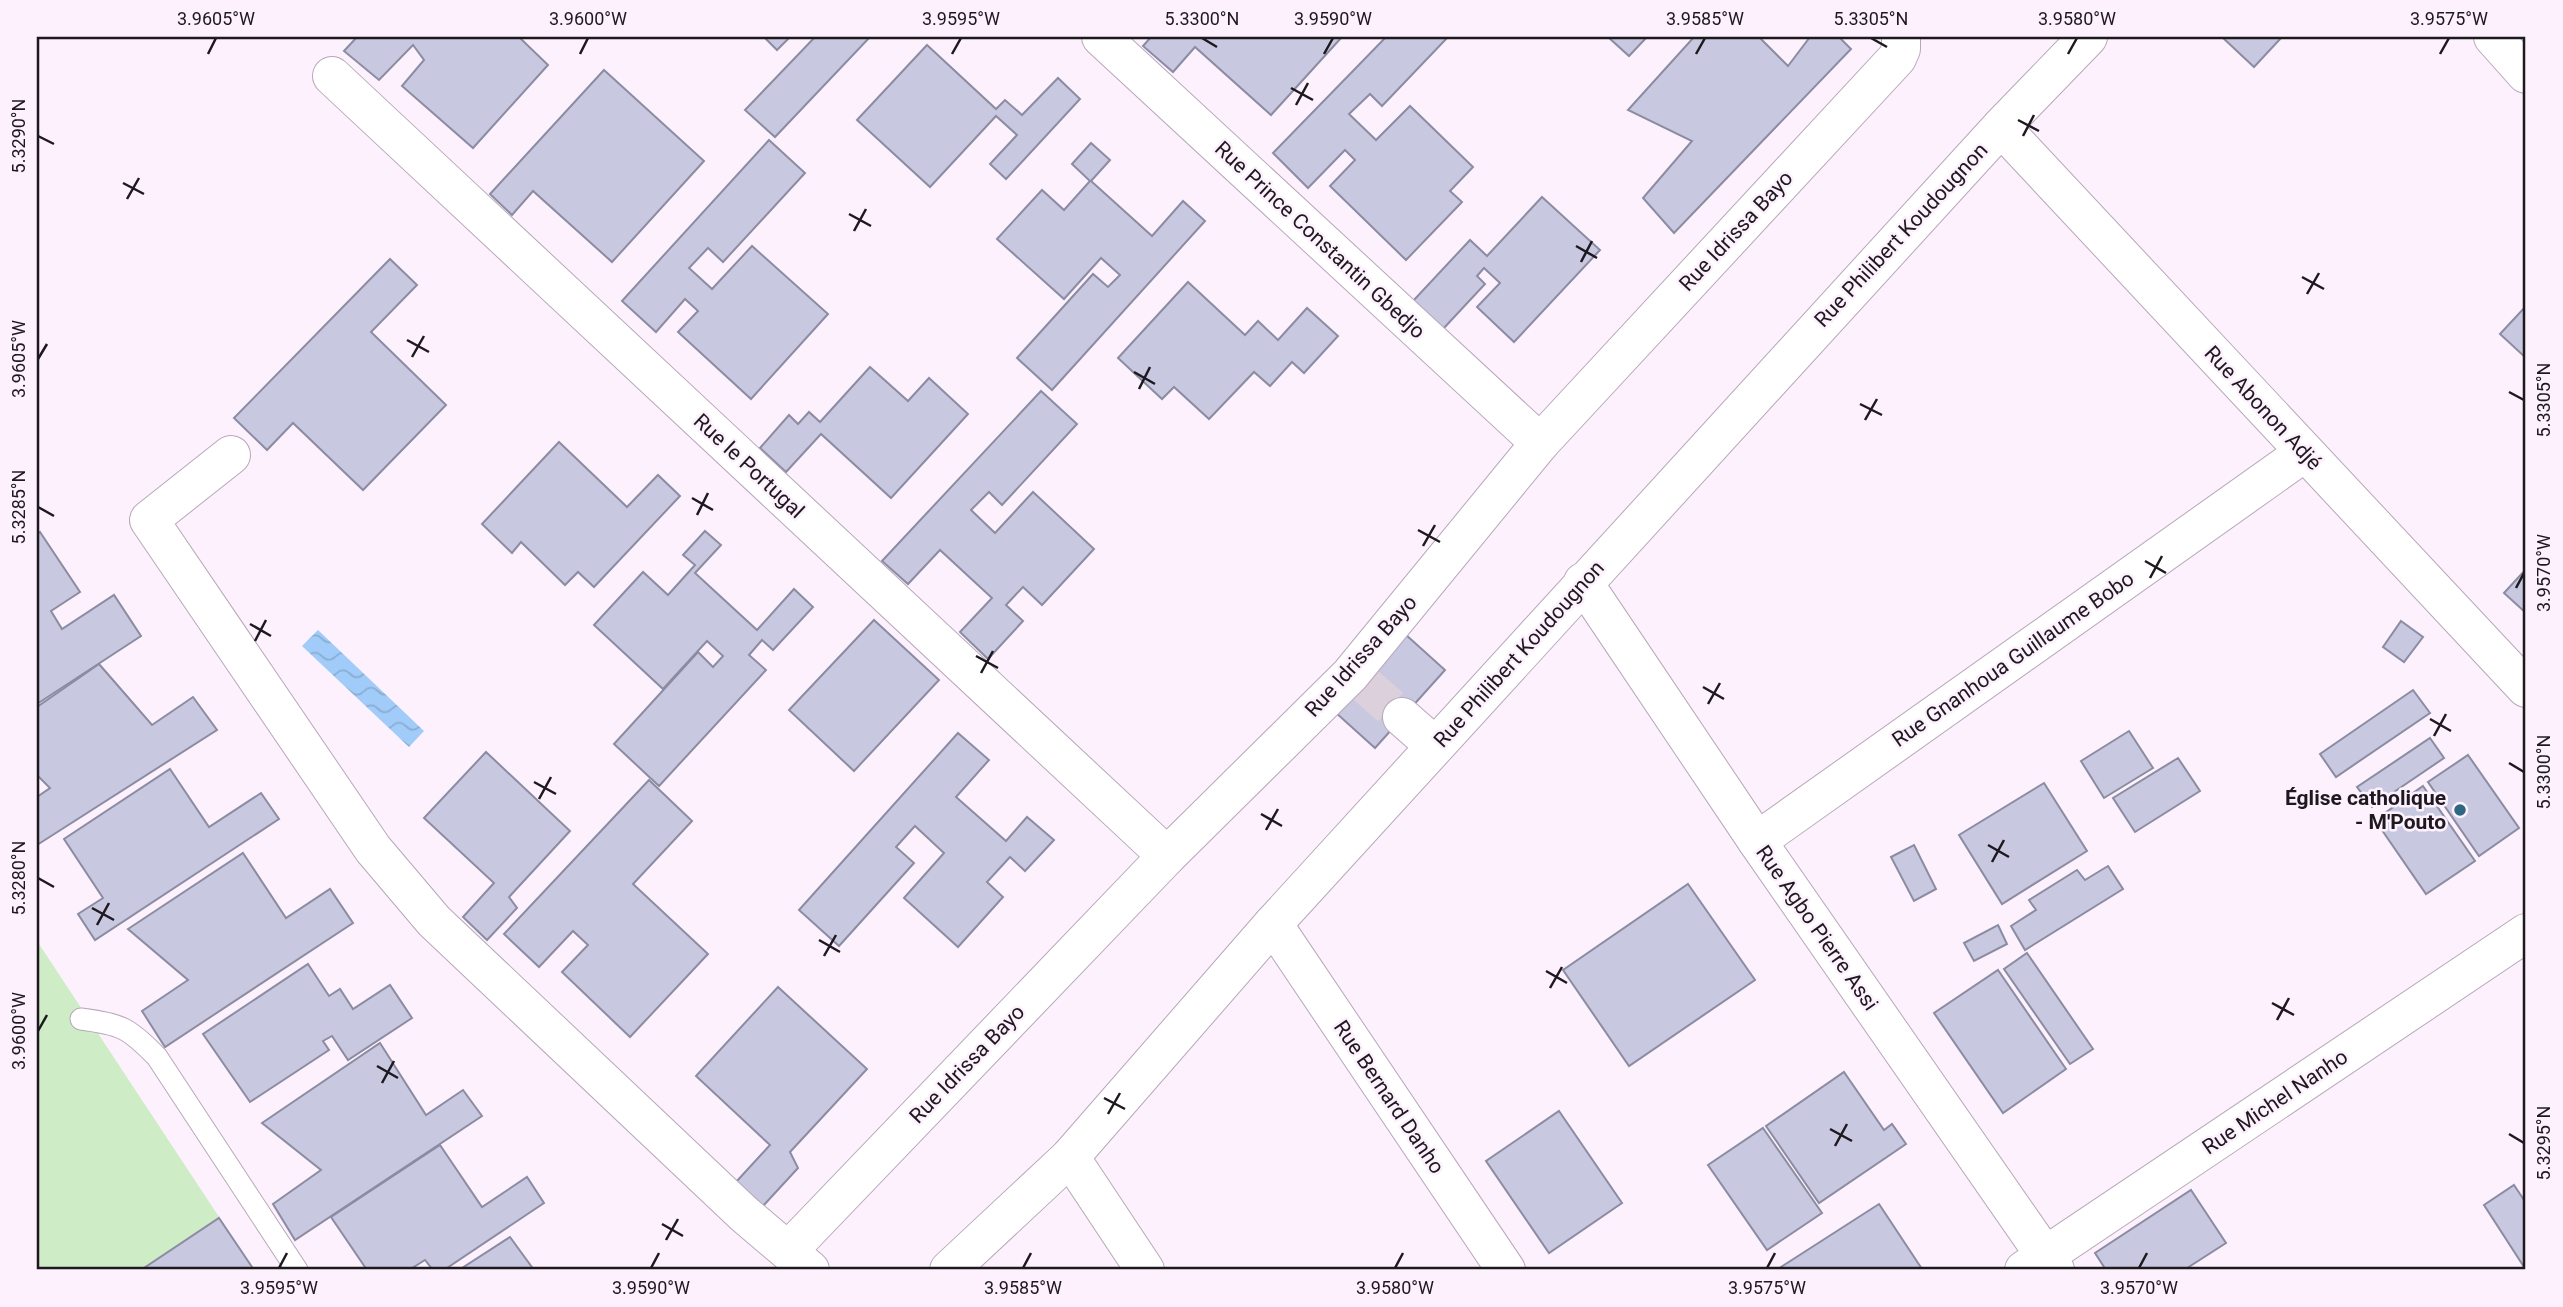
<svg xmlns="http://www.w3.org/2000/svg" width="2563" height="1307" font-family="Roboto,sans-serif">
<defs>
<pattern id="water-waves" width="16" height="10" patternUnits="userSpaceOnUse" patternTransform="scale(1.75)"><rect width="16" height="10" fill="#a1cbf8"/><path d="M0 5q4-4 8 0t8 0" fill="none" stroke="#8aaed4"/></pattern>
</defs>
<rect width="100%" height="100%" fill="#fcf1fd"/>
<polygon fill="#ceecc5" points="37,941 254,1270 37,1270"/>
<polygon fill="url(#water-waves)" points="318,630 424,731 409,747 302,646"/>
<g fill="#c8c9e0" stroke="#8b8ca2" stroke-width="2">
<polygon points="357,37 519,37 548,65 473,148 402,86 424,60 413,45 379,80 344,51"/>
<polygon points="764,37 790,37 777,50"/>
<polygon points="815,37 870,37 775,137 745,110"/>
<polygon points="1151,37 1342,37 1271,115 1195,47 1173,72 1143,46"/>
<polygon points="1386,37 1448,37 1382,106 1370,94 1349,114 1376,140 1410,106 1473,167 1450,191 1462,202 1406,260 1330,186 1355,160 1345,150 1308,188 1273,153"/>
<polygon points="1608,37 1647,37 1629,56"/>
<polygon points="1694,37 1759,37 1788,66 1810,37 1839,37 1851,49 1674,233 1643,198 1692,141 1628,110"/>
<polygon points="2222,37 2282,37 2254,67"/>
<polygon points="927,45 996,109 1005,100 1022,115 1058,78 1080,99 1006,179 990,164 1017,135 996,116 930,187 857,120"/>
<polygon points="604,70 704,161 612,262 533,191 512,215 490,194"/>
<polygon points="769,140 805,173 723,262 708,248 689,268 712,289 752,246 828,314 751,399 678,332 698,311 685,299 656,332 622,301"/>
<polygon points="1091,143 1110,160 1091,181 1152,236 1183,201 1205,221 1052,390 1017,358 1093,274 1108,287 1120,275 1101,258 1064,299 997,239 1042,190 1064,210 1090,181 1072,164"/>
<polygon points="1542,197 1600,250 1514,342 1477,307 1500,283 1484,268 1477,276 1485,284 1443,329 1413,301 1470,240 1487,256"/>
<polygon points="390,259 417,285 371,332 446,405 363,490 293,423 267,450 234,418"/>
<polygon points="1188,282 1245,335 1258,321 1278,340 1307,308 1338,336 1304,373 1292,362 1270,386 1254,372 1209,419 1174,387 1162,399 1118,358"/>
<polygon points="2526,306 2526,358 2500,334"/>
<polygon points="870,367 908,401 929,378 968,414 891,498 821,434 786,472 760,448 789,415 798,424 809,412 820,422"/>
<polygon points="1041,391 1077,424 1002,505 989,492 971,510 995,533 1033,492 1094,549 1042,605 1023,587 1006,605 1023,621 988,659 960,632 992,598 940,550 908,584 882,561"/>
<polygon points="559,442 627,507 658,475 680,496 594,587 578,572 565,585 521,542 512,553 482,524"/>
<polygon points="705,531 721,545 695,573 757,630 794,589 813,607 773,650 762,640 749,655 766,670 659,786 614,744 698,652 713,667 723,656 707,641 663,689 594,625 643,572 668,595 695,565 683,555"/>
<polygon points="40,532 80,592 51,611 62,629 114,595 141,636 37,704 37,534"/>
<polygon points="2526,569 2526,613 2504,593"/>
<polygon points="874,620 939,680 854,771 789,710"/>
<polygon points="2401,621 2423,637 2404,662 2383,647"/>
<polygon points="1405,634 1445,670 1375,748 1335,712"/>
<polygon points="99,664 152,725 193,697 217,730 37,845 37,797 50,788 37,775 37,707"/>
<polygon points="2413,690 2430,713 2336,777 2320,754"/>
<polygon points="2129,731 2153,768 2104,798 2081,761"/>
<polygon points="958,733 989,760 956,797 1006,841 1027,817 1054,840 1025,871 1010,857 987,882 1003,897 958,947 904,898 944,853 915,826 896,847 914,863 839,946 799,910"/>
<polygon points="2430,738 2444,758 2372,807 2357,787"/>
<polygon points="486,752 570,831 509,897 517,908 487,940 463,917 494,883 424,818"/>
<polygon points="2468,755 2519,828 2479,856 2428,782"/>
<polygon points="2178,758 2200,791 2135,832 2113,798"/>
<polygon points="170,769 209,827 261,793 279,819 95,940 78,914 103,898 64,839"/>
<polygon points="649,780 692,821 633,884 708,954 630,1037 562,972 588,945 573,931 539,967 504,934"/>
<polygon points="2044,783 2087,851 2002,904 1959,835"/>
<polygon points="2423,786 2475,861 2426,894 2375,820"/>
<polygon points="1914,845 1936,889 1914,901 1891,857"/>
<polygon points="243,853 286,918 330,889 353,923 165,1047 142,1011 188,980 128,929"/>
<polygon points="2108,866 2123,889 2025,950 2011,926 2036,910 2029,900 2077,870 2085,880"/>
<polygon points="1688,884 1755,980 1629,1066 1563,970"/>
<polygon points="1998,925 2007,944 1974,961 1964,943"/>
<polygon points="2027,953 2093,1049 2070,1064 2004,969"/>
<polygon points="308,964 329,996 340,989 353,1009 390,985 412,1018 348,1060 332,1036 323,1041 329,1050 250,1102 203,1034"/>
<polygon points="1998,970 2066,1069 2003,1113 1934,1013"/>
<polygon points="778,987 867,1069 790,1152 798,1168 763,1206 736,1182 770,1145 696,1076"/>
<polygon points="380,1043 426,1115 463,1090 482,1116 295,1240 273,1204 321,1170 262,1123"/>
<polygon points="1844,1072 1884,1130 1892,1124 1906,1144 1819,1203 1766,1126"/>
<polygon points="1559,1111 1622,1203 1549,1253 1486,1161"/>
<polygon points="1763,1128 1822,1213 1767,1250 1708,1165"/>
<polygon points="440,1145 482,1207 527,1177 544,1203 444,1270 433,1270 425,1260 409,1270 367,1270 331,1217"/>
<polygon points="2514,1185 2526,1203 2526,1270 2484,1205"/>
<polygon points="2191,1190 2226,1243 2184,1270 2106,1270 2095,1253"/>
<polygon points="1879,1204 1922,1269 1783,1270 1781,1267"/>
<polygon points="219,1218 254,1270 141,1270"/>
<polygon points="510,1237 534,1270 459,1270"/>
</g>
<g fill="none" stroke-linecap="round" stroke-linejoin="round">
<polyline stroke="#dbd0dc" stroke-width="38" stroke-dasharray="38 19" stroke-linecap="butt" points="1362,682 1402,717"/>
<defs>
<path id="service" d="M81 1019C121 1024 129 1028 157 1057L297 1270"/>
<g id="minor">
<polyline points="1101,37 1540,443"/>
<polyline points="332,76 1167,856"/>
<polyline points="2001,127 2526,688"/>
<polyline points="231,455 149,520 373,849 434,921 744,1214 810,1270"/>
<polyline points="1583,582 1757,841 2055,1270"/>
<polyline points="1402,717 1435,746"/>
<polyline points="1757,841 2304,453"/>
<polyline points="1273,924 1506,1270"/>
<polyline points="1070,1157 1145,1270"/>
<polyline points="788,1251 1167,856 1350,675 1540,443 1897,58 1901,49 1901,37"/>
<polyline points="949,1270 1070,1157 1273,924 2001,127 2088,37"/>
<polyline points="2024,1270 2526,933"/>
</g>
<polyline id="secondary" points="2493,37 2526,74"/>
</defs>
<use href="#service" stroke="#b8a7bb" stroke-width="23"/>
<use href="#minor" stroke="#b8a7bb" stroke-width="40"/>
<use href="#secondary" stroke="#b8a7bb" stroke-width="40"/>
<use href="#service" stroke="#fff" stroke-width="21"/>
<use href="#minor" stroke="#fff" stroke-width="38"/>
<use href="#secondary" stroke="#fff" stroke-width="38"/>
</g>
<path fill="none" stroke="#1e181f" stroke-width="2.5" d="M1202 38 1217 47M1871 38 1887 47M208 54 216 38M580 54 588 38M952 54 961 38M1324 54 1333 38M1696 54 1705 38M2068 54 2077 38M2440 54 2449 38M1291 88 1313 100M1296 105 1308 83M2018 120 2039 131M38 136 54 144M2023 136 2034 115M123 183 144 194M127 199 139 178M849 214 871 226M854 231 866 209M1576 246 1597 258M1581 262 1592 241M2302 277 2324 289M2307 294 2319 273M407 340 429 352M412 357 424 336M38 359 47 344M1134 372 1155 384M1139 389 1150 367M2509 392 2524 400M1860 404 1882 415M1865 420 1877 399M692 498 713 510M38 507 54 516M697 515 708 493M1418 530 1440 542M1423 546 1435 525M2145 561 2166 573M2150 578 2162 556M2516 588 2524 573M250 624 271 636M255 641 266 620M976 656 998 668M981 673 993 651M1703 687 1724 699M1708 704 1720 683M2430 719 2451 731M2434 736 2446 714M2509 763 2524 772M534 782 556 794M539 799 551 777M1261 814 1282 826M1266 830 1278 809M1988 845 2009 857M1992 862 2004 840M38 878 54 887M92 908 114 920M97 925 109 903M819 940 840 952M824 956 836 935M1546 971 1567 983M1550 988 1562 967M2272 1003 2294 1015M2277 1020 2289 998M38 1031 47 1015M377 1066 398 1078M382 1083 394 1061M1104 1098 1125 1109M1108 1114 1120 1093M1830 1129 1852 1141M2509 1134 2524 1143M1835 1146 1847 1124M662 1224 683 1236M666 1240 678 1219M279 1268 287 1253M651 1268 659 1253M1023 1268 1031 1253M1395 1268 1403 1253M1767 1268 1775 1253M2139 1268 2147 1253"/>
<circle fill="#2d6780" stroke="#fcf1fd" stroke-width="2.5" cx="2460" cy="810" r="7"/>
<g text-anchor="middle" stroke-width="5" stroke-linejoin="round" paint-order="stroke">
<g font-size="21" fill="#1e181f" stroke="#fcf1fd">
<text transform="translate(1736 231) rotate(-47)" y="7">Rue Idrissa Bayo</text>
<text transform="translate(1901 235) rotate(-47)" y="7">Rue Philibert Koudougnon</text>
<text transform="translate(1320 240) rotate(43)" y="7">Rue Prince Constantin Gbedjo</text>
<text transform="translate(2263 408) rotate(47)" y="7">Rue Abonon Adjé</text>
<text transform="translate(749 466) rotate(43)" y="7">Rue le Portugal</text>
<text transform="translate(1519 654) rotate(-48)" y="7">Rue Philibert Koudougnon</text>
<text transform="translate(1361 656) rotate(-48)" y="7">Rue Idrissa Bayo</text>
<text transform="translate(2013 659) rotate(-35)" y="7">Rue Gnanhoua Guillaume Bobo</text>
<text transform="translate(1817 928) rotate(55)" y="7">Rue Agbo Pierre Assi</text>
<text transform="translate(967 1064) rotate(-46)" y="7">Rue Idrissa Bayo</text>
<text transform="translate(1389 1097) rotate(56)" y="7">Rue Bernard Danho</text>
<text transform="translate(2275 1102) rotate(-34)" y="7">Rue Michel Nanho</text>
</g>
<g font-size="21" font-weight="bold" fill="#1e181f" stroke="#fcf1fd" text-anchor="end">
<text x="2446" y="805">Église catholique<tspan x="2446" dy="24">- M'Pouto</tspan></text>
</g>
</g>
<rect width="2563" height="1307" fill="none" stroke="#fcf1fd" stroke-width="77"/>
<rect x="38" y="38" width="2486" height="1230" fill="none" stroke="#1e181f" stroke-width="2.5"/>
<g font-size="18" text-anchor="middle" fill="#1e181f">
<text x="216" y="25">3.9605°W</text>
<text x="588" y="25">3.9600°W</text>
<text x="961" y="25">3.9595°W</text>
<text x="1202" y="25">5.3300°N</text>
<text x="1333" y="25">3.9590°W</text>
<text x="1705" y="25">3.9585°W</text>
<text x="1871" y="25">5.3305°N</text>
<text x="2077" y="25">3.9580°W</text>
<text x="2449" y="25">3.9575°W</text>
<text transform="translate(19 136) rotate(-90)" y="6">5.3290°N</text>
<text transform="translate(19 359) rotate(-90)" y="6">3.9605°W</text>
<text transform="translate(2544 400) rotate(-90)" y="6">5.3305°N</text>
<text transform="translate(19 507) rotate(-90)" y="6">5.3285°N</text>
<text transform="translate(2544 573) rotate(-90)" y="6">3.9570°W</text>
<text transform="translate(2544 772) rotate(-90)" y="6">5.3300°N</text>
<text transform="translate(19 878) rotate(-90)" y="6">5.3280°N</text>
<text transform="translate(19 1031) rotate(-90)" y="6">3.9600°W</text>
<text transform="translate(2544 1143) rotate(-90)" y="6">5.3295°N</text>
<text x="279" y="1294">3.9595°W</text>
<text x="651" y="1294">3.9590°W</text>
<text x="1023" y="1294">3.9585°W</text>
<text x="1395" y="1294">3.9580°W</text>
<text x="1767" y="1294">3.9575°W</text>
<text x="2139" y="1294">3.9570°W</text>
</g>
</svg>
